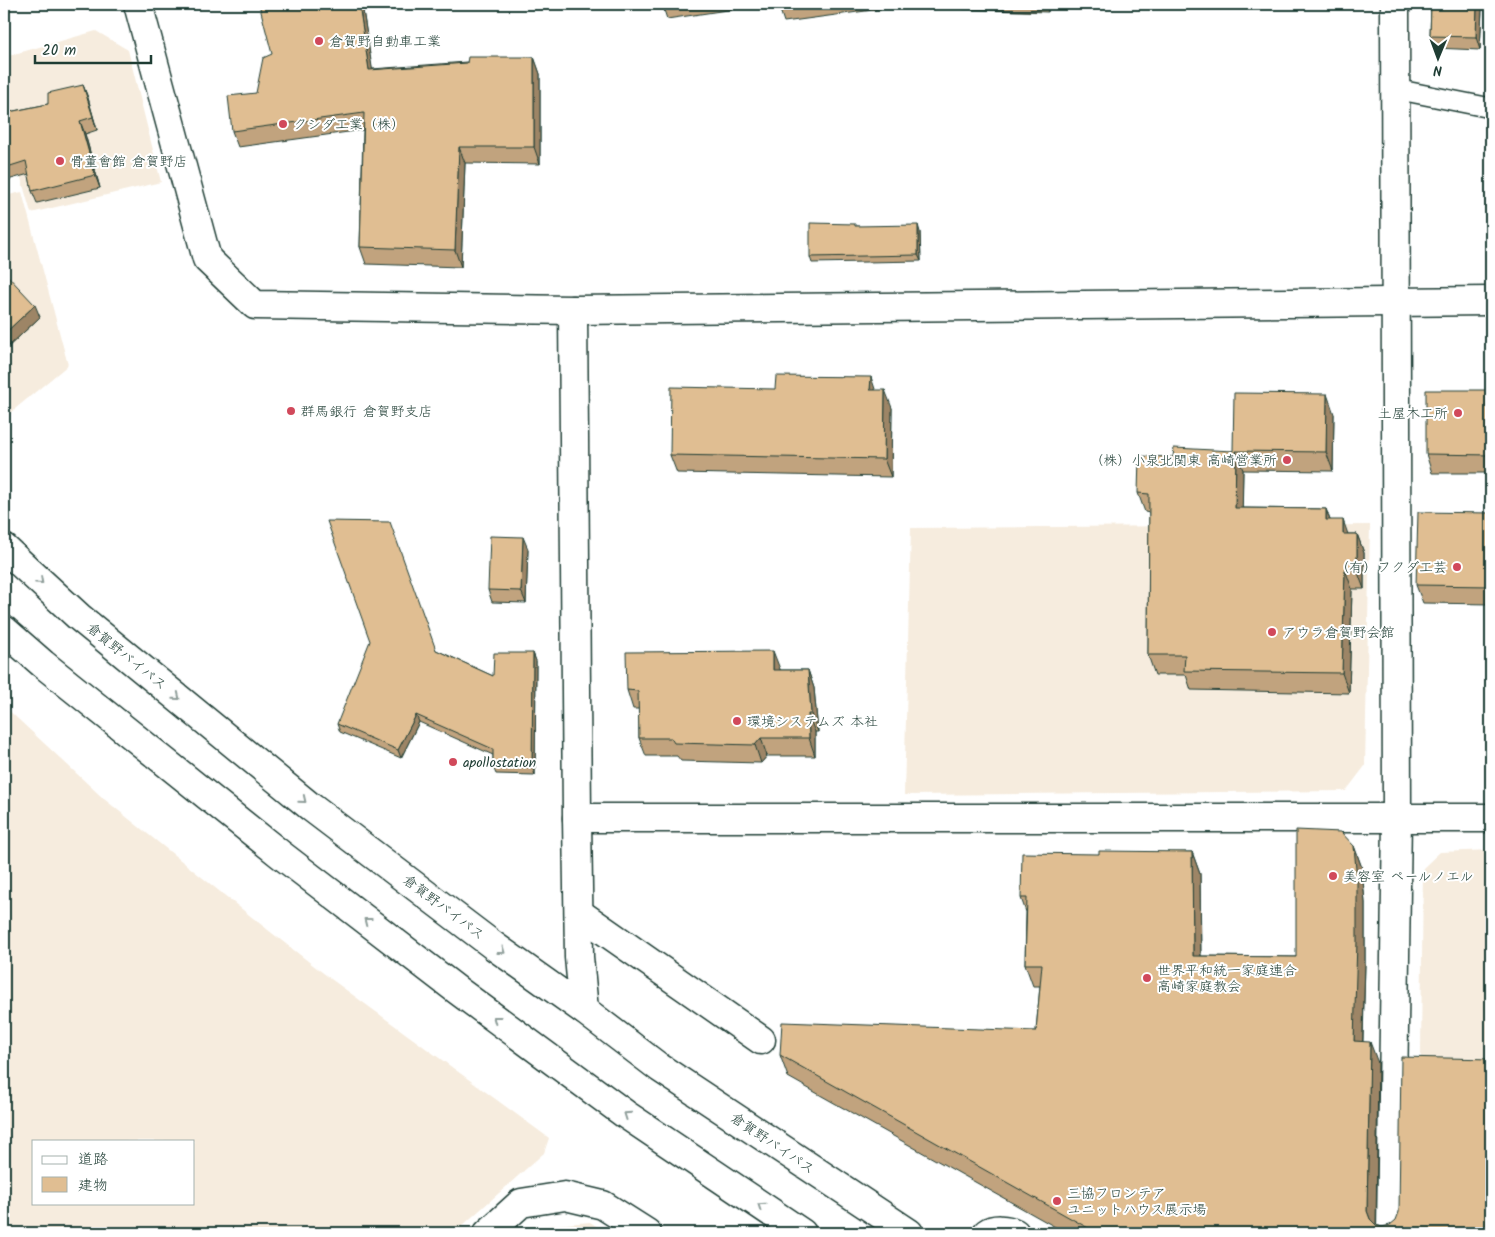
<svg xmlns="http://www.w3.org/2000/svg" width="1495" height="1237" font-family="Kalam,'Klee One',sans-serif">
<rect width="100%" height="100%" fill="#fff"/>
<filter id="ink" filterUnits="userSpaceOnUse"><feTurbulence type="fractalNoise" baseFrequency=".02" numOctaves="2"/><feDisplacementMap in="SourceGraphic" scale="10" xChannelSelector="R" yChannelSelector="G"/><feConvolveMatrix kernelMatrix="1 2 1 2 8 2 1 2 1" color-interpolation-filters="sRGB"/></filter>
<g filter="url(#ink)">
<g fill="#f6ecde" fill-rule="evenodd">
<polygon points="96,31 128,50 161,182 31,213 4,118 4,57"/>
<polygon points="22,192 68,365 4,418 4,196"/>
<polygon points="1370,525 1365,766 1346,791 904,795 911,528"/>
<path d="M4 706 104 799 268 930 331 979 549 1138 544 1153 454 1233H4ZM34 1141H194V1203H34Z"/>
<polygon points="1491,850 1491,1233 1419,1233 1423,868 1440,852"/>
<polygon points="590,1222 607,1233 524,1233 530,1227"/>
</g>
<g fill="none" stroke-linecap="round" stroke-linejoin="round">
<defs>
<polyline id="lane" points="1395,89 1491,108"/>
<g id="street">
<polyline points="573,310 577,818 579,957 584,1010"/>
<polyline points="577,818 1491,818"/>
<polyline points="579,913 761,1040"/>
<polyline points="488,1233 521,1203 565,1196 603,1205 647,1233"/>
<path d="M987 1233C994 1228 1007 1229 1015 1233"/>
</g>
<g id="secondary">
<polyline points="138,4 207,259 255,305 573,310 1491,301"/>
<polyline points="1391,1233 1397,818 1395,4"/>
</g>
<g id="highway">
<polyline points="4,548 79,617 312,808 494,946 584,1010 660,1068 909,1233"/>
<polyline points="4,630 43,664 280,854 457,990 625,1114 802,1233"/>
</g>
</defs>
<use href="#lane" stroke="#1f3d34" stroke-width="22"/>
<use href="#street" stroke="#1f3d34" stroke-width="31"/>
<use href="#secondary" stroke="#1f3d34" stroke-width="31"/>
<use href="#highway" stroke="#1f3d34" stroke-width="31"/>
<use href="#lane" stroke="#fff" stroke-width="19"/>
<use href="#street" stroke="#fff" stroke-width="28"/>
<use href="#secondary" stroke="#fff" stroke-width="28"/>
<use href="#highway" stroke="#fff" stroke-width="28"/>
</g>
<g fill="#c1a37e" stroke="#1f3d34">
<polygon points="362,4 372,69 534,57 540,74 540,164 465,163 461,267 366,264 360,247 363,130 238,147 232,131"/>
<polygon points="662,4 767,4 667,19"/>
<polygon points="778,4 909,4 910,5 784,22"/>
<polygon points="961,4 1048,4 1048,12 963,9"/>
<polygon points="1431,4 1480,4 1482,9 1480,50 1435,48 1430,36"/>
<polygon points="83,85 88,98 97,130 85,134 100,188 37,203 32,191 29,174 4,181 4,113 48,104"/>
<polygon points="856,226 920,232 921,261 812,263 810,257"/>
<polygon points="4,272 40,317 7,348 4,345"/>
<polygon points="875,390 892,408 891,477 677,473 670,455"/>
<polygon points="1491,390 1491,473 1432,473 1426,454"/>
<polygon points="1334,414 1333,471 1243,470 1242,508 1326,509 1330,520 1348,534 1357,534 1364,553 1364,589 1352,589 1349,693 1191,690 1186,675 1155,675 1148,655 1149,513 1145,512 1138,493 1173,457 1233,451"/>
<polygon points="1491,513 1491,604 1423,603 1416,585"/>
<polygon points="528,549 526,603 492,602 488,590"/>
<polygon points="436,650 493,676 533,653 536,661 535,775 496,774 493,767 493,755 419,722 401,758 340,732 337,724"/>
<polygon points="780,669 780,670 808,670 814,688 818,732 815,732 815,756 767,756 761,763 681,761 677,756 646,756 639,738 639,709 633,709 627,690"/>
<polygon points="1354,846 1362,868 1365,903 1365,963 1363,1041 1378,1063 1375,1225 1382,1227 1491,1233 1066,1233 788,1077 780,1055 1036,1031 1040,986 1033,986 1025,964 1026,912 1021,898 1099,854 1192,852 1200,874 1201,956 1296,957"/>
</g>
<g fill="#9d8566" stroke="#1f3d34">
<polygon points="359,4 362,4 375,86 369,70"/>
<polygon points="1045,4 1048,4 1048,12"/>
<polygon points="1477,4 1480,4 1482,9 1480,50 1476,37"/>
<polygon points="534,57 540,74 540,164 534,147"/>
<polygon points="83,85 88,98 97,130 93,117"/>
<polygon points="80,121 85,134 100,188 95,175"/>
<polygon points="459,147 465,163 461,267 455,250"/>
<polygon points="918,225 920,232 921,261 918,255"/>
<polygon points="35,305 40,317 7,348 4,339 4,334"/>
<polygon points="871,377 877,395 870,390"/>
<polygon points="885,390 892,408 891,477 884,459"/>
<polygon points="1327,394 1334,414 1333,471 1326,452"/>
<polygon points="1236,451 1243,470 1242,527 1235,508"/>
<polygon points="1326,509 1333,529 1326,520"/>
<polygon points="1343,520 1350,540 1343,534"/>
<polygon points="1357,534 1364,553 1364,589 1357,570"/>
<polygon points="523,537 528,549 526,603 521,591"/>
<polygon points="1345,569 1352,589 1349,693 1342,673"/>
<polygon points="773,651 780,669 780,688 773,670"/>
<polygon points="533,653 536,661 535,775 532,767"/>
<polygon points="808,670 814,688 818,732 811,714"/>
<polygon points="808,714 815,732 815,756 809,738"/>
<polygon points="416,715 419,722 401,758 398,750"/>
<polygon points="761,738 767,756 761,763 755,745"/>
<polygon points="1354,846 1362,868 1365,903 1365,963 1362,1063 1354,1041"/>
<polygon points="1192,852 1200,874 1201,977 1193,956"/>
<polygon points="1370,1042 1378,1063 1376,1233 1370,1219 1367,1211"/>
</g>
<g fill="#e0be92" stroke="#1f3d34">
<polygon points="259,4 359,4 369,70 467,63 468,57 534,57 534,147 459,147 455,250 360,247 364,113 232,131 228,96 256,93 263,58 272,54"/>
<polygon points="778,4 797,4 779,6"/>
<polygon points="1431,4 1477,4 1476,37 1430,36"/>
<polygon points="83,85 93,117 80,121 95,175 32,191 26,161 4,168 4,113 48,104 48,93"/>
<polygon points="810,223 855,224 855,226 918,225 918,255 810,257"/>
<polygon points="4,272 35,305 4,334"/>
<polygon points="776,376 871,377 870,390 885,390 884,459 670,455 671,387 775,389"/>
<polygon points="1426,390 1491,390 1491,455 1426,454"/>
<polygon points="1234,393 1327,394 1326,452 1236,451 1235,508 1326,509 1326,520 1343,520 1343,534 1357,534 1357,570 1345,569 1342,673 1184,671 1185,655 1148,655 1149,494 1138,493 1139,456 1173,457 1174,448 1233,451"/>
<polygon points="1418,512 1491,513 1491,586 1416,585"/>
<polygon points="327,521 390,522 436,650 493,676 494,653 533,653 532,767 493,767 493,749 416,715 398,750 337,724 370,641"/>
<polygon points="490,536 523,537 521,591 488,590"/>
<polygon points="773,651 773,670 808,670 811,714 808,714 809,738 761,738 755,745 674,743 671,738 639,738 638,691 627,690 626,652"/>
<polygon points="1296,830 1341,832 1354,846 1357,881 1357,941 1354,1041 1370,1042 1367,1211 1370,1219 1376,1225 1382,1227 1390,1225 1396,1220 1399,1212 1401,1057 1491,1059 1491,1233 1097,1233 780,1055 782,1022 1036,1031 1042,964 1025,964 1027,898 1021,898 1022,853 1099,854 1099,851 1192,852 1193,956 1296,957"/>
</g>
<defs><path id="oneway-chevron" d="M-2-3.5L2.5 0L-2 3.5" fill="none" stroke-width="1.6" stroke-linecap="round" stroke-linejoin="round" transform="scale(1.25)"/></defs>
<g stroke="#8f9e9a">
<use href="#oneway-chevron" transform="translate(40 581) rotate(42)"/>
<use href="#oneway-chevron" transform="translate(177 697) rotate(39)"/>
<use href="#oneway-chevron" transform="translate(303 800) rotate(39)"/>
<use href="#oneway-chevron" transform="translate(367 921) rotate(-142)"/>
<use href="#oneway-chevron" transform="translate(502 951) rotate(36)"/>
<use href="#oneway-chevron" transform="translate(496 1019) rotate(-143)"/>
<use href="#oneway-chevron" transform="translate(627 1115) rotate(-145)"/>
<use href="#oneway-chevron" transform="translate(761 1206) rotate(-146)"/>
</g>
</g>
<g fill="#d1495b" stroke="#fff" stroke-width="2">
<circle cx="319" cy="41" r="5"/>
<circle cx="283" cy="124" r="5"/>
<circle cx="60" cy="161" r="5"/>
<circle cx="291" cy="411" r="5"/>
<circle cx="1458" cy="413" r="5"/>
<circle cx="1287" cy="460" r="5"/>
<circle cx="1457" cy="567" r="5"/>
<circle cx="1272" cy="632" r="5"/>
<circle cx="737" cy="721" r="5"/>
<circle cx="453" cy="762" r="5"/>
<circle cx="1333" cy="876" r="5"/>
<circle cx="1147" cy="978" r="5"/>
<circle cx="1057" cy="1201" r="5"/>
</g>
<g text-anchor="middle" stroke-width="4" stroke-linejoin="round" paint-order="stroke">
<g font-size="14" fill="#1f3d34" stroke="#fff" text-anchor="start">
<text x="329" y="46">倉賀野自動車工業</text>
<text x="293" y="129">クシダ工業（株）</text>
<text x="70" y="166">骨董會館 倉賀野店</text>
<text x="301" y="416">群馬銀行 倉賀野支店</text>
<text x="1448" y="418" text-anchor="end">土屋木工所</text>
<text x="1277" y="465" text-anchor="end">（株）小泉北関東 高崎営業所</text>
<text x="1447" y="572" text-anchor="end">（有）フクダ工芸</text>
<text x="1282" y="637">アウラ倉賀野会館</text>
<text x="747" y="726">環境システムズ 本社</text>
<text x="463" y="767">apollostation</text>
<text x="1343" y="881">美容室 ペールノエル</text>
<text x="1157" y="975">世界平和統一家庭連合<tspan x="1157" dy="16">高崎家庭教会</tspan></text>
<text x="1067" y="1198">三協フロンテア<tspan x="1067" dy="16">ユニットハウス展示場</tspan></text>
</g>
<g font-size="14" fill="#1f3d34" stroke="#fff">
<text transform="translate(127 656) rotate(39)" y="5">倉賀野バイパス</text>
<text transform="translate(444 907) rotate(37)" y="5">倉賀野バイパス</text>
<text transform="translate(773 1143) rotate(34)" y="5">倉賀野バイパス</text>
</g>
</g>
<rect width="1495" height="1237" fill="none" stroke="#fff" stroke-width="20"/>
<rect x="10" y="10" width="1475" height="1217" fill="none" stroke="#1f3d34" stroke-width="2" filter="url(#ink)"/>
<rect x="32" y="1140" width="162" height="65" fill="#ffffff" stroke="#a5b1ae"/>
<rect x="42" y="1156" width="25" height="8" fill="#ffffff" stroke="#a5b1ae"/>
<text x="78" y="1164" font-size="15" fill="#1f3d34">道路</text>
<rect x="42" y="1177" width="25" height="15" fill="#e0be92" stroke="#a5b1ae"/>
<text x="78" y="1190" font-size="15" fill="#1f3d34">建物</text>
<g transform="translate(1438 58) rotate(181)" stroke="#ffffff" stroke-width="4" paint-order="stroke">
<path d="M0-4L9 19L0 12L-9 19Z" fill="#1f3d34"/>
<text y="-8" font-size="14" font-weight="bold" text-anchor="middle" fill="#1f3d34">N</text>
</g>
<path d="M35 55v8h116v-8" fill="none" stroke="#1f3d34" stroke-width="2.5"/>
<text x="42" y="55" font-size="15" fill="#1f3d34" stroke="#ffffff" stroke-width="4" paint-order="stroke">20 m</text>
</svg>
